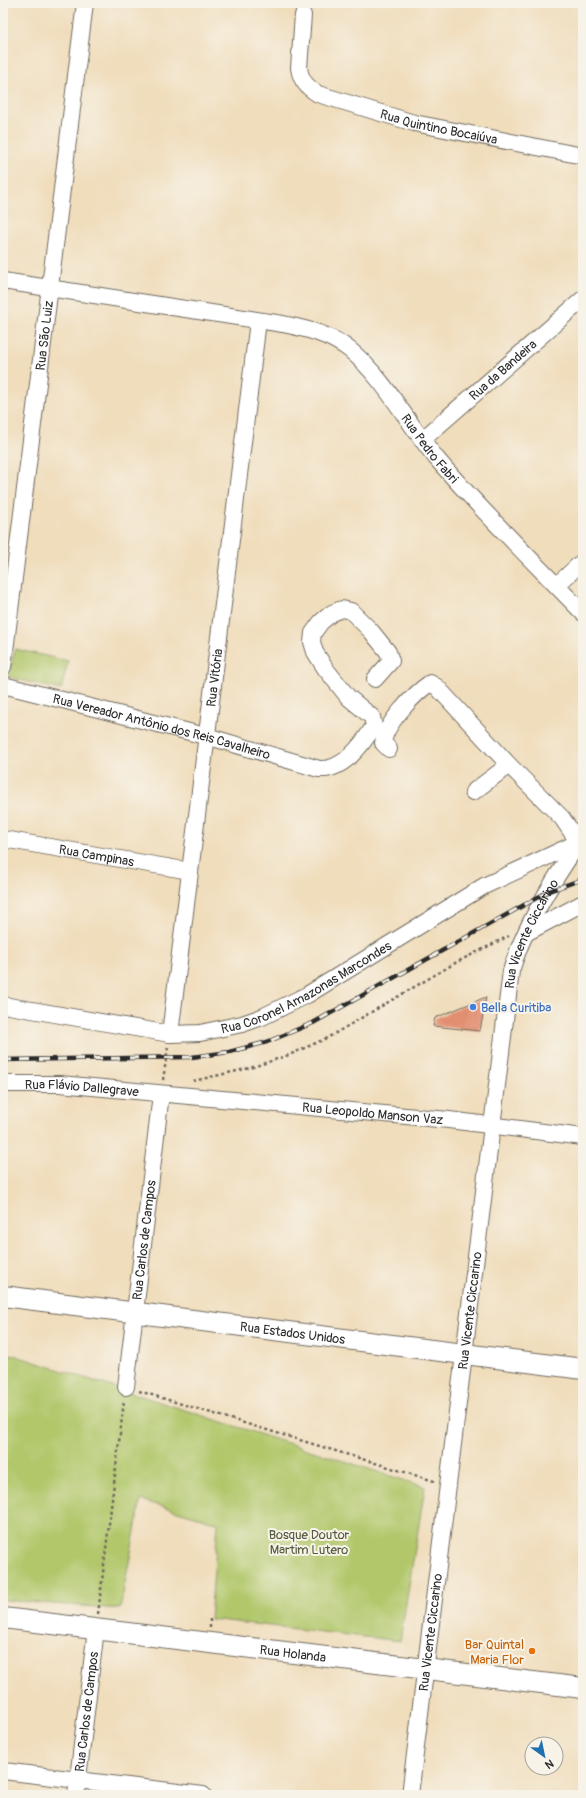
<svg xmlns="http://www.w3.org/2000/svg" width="586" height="1798" font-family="Pangolin,sans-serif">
<rect width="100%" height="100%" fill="#f7f3e8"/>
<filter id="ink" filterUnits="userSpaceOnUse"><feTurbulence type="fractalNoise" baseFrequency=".025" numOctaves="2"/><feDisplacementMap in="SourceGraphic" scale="8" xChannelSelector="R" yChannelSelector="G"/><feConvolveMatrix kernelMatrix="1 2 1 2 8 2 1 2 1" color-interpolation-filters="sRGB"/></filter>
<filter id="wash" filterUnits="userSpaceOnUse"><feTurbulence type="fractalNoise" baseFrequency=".012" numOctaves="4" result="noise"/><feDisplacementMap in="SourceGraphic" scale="16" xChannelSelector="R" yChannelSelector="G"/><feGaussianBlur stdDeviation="0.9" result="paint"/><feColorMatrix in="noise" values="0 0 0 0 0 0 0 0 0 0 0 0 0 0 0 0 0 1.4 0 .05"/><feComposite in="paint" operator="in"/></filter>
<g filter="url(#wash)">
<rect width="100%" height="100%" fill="#f0ddbc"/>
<g fill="#b1c76b" stroke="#6e794b">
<polygon points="15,649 68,661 61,690 8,677"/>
<polygon points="4,1352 425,1487 400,1641 210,1619 218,1523 141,1500 120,1609 3,1600"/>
</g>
<g id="blocks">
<polygon fill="#e18e71" points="486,997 480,1031 433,1026 435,1018"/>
</g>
</g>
<g filter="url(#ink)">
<use href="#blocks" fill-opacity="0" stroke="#70695e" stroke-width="1"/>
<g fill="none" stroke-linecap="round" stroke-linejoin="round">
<defs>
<g id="minor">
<path id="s1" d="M303 15 299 68C301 81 307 87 318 94L414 123 583 156"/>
<path id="s2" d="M3 281 283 324C307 329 330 334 350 350 385 379 408 424 437 459 483 513 534 562 583 613"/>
<path id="s3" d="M422 440 583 299"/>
<polyline points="557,585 583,561"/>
<path id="s4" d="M3 667 85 3"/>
<path id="s5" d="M3 685 213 738 319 769C343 771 362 745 374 726L372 717 348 697 325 668 315 652 312 642 313 633 321 622 332 613 342 609 351 611 371 631 388 652 391 661 375 679"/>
<path d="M389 749 383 743C385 724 414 694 430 683L437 687 509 765"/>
<polyline points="473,792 509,765 562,818 579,843"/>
<path id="s6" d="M3 839 190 871"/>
<polyline points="526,933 583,903"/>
<path id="s7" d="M3 1005 170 1034 200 1033 242 1024 262 1017 307 995 484 886 579 842"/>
<path id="s8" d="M170 1034 258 321"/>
<path id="s9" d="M3 1084H60L449 1120 583 1137"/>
<path id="s10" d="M126 1387 161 1094"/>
<polyline points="3,1771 203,1795"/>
<path id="s11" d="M76 1795 96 1629"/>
<path id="s12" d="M410 1795 511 971C524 927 553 880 579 843"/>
</g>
<g id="major">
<path id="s13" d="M3 1296 583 1369"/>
<path id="s14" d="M3 1618 583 1688"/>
</g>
</defs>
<use href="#minor" stroke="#70695e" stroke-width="18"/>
<use href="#major" stroke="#70695e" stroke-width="22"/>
<g stroke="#70695e" stroke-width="2.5" stroke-dasharray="3 3" stroke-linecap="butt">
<polyline points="163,1080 168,1047"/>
<polyline points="193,1081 250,1068 289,1055 327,1038 457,962 509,936"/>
<polyline points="139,1391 434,1481"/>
<polyline points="98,1614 124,1401"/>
<polyline points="210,1628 210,1619"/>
</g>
<use href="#minor" stroke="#fff" stroke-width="16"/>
<use href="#major" stroke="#fff" stroke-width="20"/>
<defs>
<polyline id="rail" points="3,1060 192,1057 229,1052 267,1042 313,1023 549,891 583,879"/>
</defs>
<use href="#rail" stroke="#2b2b2b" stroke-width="4.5"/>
<use href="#rail" stroke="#f7f3e8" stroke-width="3" stroke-dasharray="9" stroke-linecap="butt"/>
</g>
</g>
<circle fill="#3f7fe0" stroke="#f7f3e8" stroke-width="1.5" cx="473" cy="1007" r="4"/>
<circle fill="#e8710a" stroke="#f7f3e8" stroke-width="1.5" cx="532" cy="1651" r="4"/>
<g text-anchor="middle" stroke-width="4" stroke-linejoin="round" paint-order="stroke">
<g font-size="13" fill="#2b2b2b" stroke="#f7f3e8">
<text dy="5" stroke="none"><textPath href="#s1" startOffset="212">Rua Quintino Bocaiúva</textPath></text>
<text dy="5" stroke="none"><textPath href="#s4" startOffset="334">Rua São Luiz</textPath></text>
<text dy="5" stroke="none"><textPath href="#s3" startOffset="107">Rua da Bandeira</textPath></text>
<text dy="5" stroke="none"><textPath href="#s2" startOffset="483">Rua Pedro Fabri</textPath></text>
<text dy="5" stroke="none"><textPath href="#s8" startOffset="359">Rua Vitória</textPath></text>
<text dy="5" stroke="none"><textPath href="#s5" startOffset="164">Rua Vereador Antônio dos Reis Cavalheiro</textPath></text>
<text dy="5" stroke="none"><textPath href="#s6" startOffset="95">Rua Campinas</textPath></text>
<text dy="5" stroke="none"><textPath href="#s12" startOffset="872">Rua Vicente Ciccarino</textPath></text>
<text dy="5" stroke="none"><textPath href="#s7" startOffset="316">Rua Coronel Amazonas Marcondes</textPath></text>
<text dy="5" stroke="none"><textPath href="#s9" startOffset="79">Rua Flávio Dallegrave</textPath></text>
<text dy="5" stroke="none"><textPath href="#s9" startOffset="371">Rua Leopoldo Manson Vaz</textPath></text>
<text dy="5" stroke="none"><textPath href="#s10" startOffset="148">Rua Carlos de Campos</textPath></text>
<text dy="5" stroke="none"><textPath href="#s12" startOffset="488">Rua Vicente Ciccarino</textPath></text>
<text dy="5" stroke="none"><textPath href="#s13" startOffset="292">Rua Estados Unidos</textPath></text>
<text dy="5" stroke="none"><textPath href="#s12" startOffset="164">Rua Vicente Ciccarino</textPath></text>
<text dy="5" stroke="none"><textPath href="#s14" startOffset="292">Rua Holanda</textPath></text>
<text dy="5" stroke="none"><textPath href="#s11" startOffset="84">Rua Carlos de Campos</textPath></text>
</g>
<g font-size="13" fill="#366cbe" stroke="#f7f3e8" text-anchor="start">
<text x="481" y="1012">Bella Curitiba</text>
</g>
<g font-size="13" fill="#535a3e" stroke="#f7f3e8">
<text x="309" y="1539">Bosque Doutor<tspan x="309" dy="15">Martim Lutero</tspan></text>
</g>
<g font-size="13" fill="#c56008" stroke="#f7f3e8" text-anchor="end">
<text x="524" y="1649">Bar Quintal<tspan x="524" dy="15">Maria Flor</tspan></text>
</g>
</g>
<rect width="586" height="1798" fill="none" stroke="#f7f3e8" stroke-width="16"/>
<g transform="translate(544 1756) rotate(147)"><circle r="19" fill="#f7f3e8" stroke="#a5a39c"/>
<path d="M0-3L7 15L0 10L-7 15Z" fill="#1f6fb2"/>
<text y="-6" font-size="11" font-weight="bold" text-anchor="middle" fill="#2b2b2b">N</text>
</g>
</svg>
